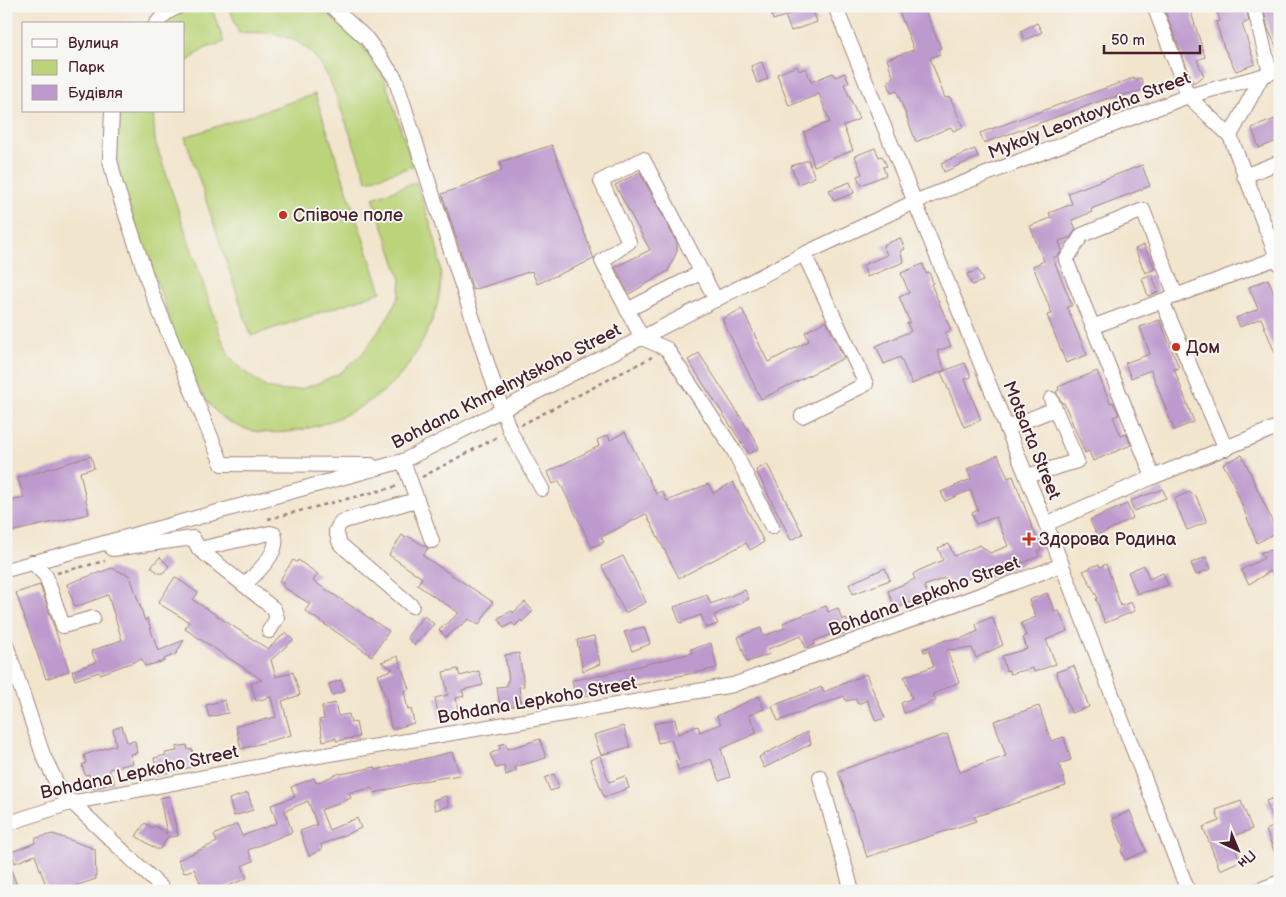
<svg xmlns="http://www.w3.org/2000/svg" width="1286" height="897" font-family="'Balsamiq Sans',sans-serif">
<rect width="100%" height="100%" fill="#f6f6f2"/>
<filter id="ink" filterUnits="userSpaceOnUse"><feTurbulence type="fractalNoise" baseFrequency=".02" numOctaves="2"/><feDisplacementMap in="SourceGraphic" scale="10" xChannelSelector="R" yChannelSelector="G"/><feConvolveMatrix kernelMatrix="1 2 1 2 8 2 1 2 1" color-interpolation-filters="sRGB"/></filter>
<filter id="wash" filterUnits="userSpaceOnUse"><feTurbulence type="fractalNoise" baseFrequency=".0096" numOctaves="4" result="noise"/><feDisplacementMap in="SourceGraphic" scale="20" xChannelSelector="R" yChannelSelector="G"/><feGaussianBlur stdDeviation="1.12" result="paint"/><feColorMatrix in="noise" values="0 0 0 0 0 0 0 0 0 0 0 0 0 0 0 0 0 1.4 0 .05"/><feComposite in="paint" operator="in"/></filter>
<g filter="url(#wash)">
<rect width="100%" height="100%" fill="#f2e5cd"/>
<g fill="#bbd47a" stroke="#827a52">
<polygon points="192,6 211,6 224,42 204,49 184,64 184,24 166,24 174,16"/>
<path d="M229 6H315L344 24 363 47 385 80 413 166 367 181C359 158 350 135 342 112 322 55 305 28 239 33Z"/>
<polygon points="315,94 381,292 251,336 185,137"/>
<path d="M118 111H153L155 141 220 334 229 356 245 372 265 387 281 391 301 389 318 383 340 373 362 354 386 321 399 296 401 280 373 198 416 182C427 217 447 259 439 296 434 324 414 362 394 382 357 418 276 451 228 421 211 411 200 391 191 374 178 351 171 322 162 296 148 257 129 216 120 175 115 154 118 132 118 111Z"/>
</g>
<g id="blocks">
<g fill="#bd9ace">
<polygon points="769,6 783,6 786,15 811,6 817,22 791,31 785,16 773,20"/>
<polygon points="897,6 923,6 941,48 938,49 940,54 930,58 945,98 950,97 963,127 953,131 951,127 916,142 897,91 891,93 888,82 893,77 887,59 914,50"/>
<polygon points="1163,6 1189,6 1205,57 1197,60 1204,76 1193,83"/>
<polygon points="1215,6 1245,6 1249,21 1242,24 1255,64 1236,71 1224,48 1216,22 1220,21"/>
<polygon points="1263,6 1280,6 1280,54 1268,29"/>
<polygon points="1037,23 1042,32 1025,40 1021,31"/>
<polygon points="762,62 768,79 757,83 751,66"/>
<polygon points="797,66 799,71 806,68 811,82 833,73 835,77 845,73 849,82 844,84 859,119 843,126 853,150 814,166 804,132 830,122 819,94 789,106 777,74"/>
<polygon points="1134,78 1134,80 1141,78 1144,90 1106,99 984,143 980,133"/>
<polygon points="1280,117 1280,140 1259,148 1252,128"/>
<polygon points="552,145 594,259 537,284 532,271 473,290 442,194 502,171 500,162"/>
<polygon points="875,148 879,157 882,156 887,166 883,167 886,175 861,185 857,176 862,174 855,156"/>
<polygon points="975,149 978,157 944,172 941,163"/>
<polygon points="808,160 815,177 798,184 791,166"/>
<polygon points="1142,165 1150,186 1091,209 1092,212 1072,220 1076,229 1071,237 1059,241 1062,250 1059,255 1053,258 1072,305 1067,307 1087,355 1066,363 1047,315 1052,314 1033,266 1044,261 1030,226 1051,218 1049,213 1072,204 1068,193"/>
<polygon points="640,172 677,243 677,251 668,271 629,294 615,267 650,250 615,185"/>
<polygon points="850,182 854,193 834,201 829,190"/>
<polygon points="900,238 905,249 900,251 904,262 867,277 863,265 887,255 883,245"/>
<polygon points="1144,245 1155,269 1145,273 1135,249"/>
<polygon points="923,264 926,274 929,272 933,283 931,284 951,330 945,333 951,346 937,351 945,370 912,384 900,357 884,364 876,346 911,331 907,323 910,322 899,297 909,293 901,273"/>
<polygon points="978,270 983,281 972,285 967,274"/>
<polygon points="1152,274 1158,292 1148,296 1142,278"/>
<polygon points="1268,279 1280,307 1279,363 1261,318 1240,327 1236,318 1258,309 1249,287"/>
<polygon points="742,309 768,362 809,341 805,332 826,321 844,358 761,399 722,319"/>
<polygon points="1160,320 1179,368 1174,369 1194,422 1174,430 1151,370 1131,378 1125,363 1150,354 1140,327"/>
<polygon points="699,353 754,438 759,448 749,454 688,360"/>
<polygon points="965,363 971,377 965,379 981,420 964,427 941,372"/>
<polygon points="1097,371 1110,403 1113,402 1119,415 1113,417 1121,436 1126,434 1131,445 1093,461 1089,451 1085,453 1064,403 1062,403 1056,392 1059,390 1058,387"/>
<polygon points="625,432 656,494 662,491 667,501 708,484 713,493 733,482 764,542 750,550 746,543 679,578 646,514 601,537 604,542 592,547 559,481 553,484 548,472 599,446 597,440 608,435 610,440"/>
<polygon points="998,455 1008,478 1013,476 1041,550 1037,551 1039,556 984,579 982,574 949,585 946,578 942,579 924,586 928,595 895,609 888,591 915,579 913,574 918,571 943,560 938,548 949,544 954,556 980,545 990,553 1008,546 996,517 976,524 972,513 978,510 970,490 945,501 941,492 971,479 967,469"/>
<polygon points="1242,455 1277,532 1257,543 1232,480 1223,464"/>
<polygon points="91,456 94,468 80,472 89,514 6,533 6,502 24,498 18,478"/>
<polygon points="767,464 803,534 791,540 756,470"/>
<polygon points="1163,489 1166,498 1134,511 1130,501"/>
<polygon points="1189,492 1196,496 1207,522 1187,530 1174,499"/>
<polygon points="1127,504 1133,518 1097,536 1090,520"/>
<polygon points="402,535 406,538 408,536 428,548 423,556 493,602 479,625 469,619 446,637 439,630 459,613 417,585 422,578 389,555"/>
<polygon points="1280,549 1280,572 1272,575 1271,571 1249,584 1241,570 1264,558 1261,552"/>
<polygon points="623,556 646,602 625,613 602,566"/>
<polygon points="160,557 169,566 163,573 159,573 151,567"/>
<polygon points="1206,557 1211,569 1196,575 1191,563"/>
<polygon points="293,560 297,562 298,560 318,574 313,581 389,631 372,656 305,611 310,604 282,586 283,583 279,581"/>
<polygon points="1099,564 1100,567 1106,564 1121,606 1131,602 1135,611 1105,623 1096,599 1098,598 1083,571"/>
<polygon points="1144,565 1149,579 1163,573 1168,585 1137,594 1128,572"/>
<polygon points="112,568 130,576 145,621 147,618 158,651 184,640 176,654 164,659 165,661 145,666 142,659 100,674 99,672 75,680 72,671 96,662 91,651 122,640 108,595 75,607 67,584"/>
<polygon points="885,568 890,580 853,594 849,584"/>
<polygon points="175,577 198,593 193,600 268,649 286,632 293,640 271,660 276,677 293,672 300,695 282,701 291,735 241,749 236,726 276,717 271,697 256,701 251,683 262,680 185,629 189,622 158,603"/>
<polygon points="40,585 69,671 46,679 16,593"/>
<polygon points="745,590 749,599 714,615 718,624 706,628 701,615 680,623 674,607 707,595 711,604"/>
<polygon points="1047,593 1055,612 1059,611 1067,631 1046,640 1056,664 1034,672 1033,668 1010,674 1009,670 1006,671 1002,656 1027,649 1023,637 1026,636 1021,623 1036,617 1029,600"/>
<polygon points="525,602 533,611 522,622 521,620 515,626 512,623 504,628 498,618 512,611 513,613"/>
<polygon points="826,606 828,612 838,608 842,620 846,618 850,631 838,636 837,632 814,641 815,644 806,648 801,636 768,649 770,654 747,662 738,637 761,628 763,636 785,628 783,623"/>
<polygon points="424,616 434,624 414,645 407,637"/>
<polygon points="992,617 1003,645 976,658 972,648 947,650 959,682 933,694 936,701 904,713 901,703 912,698 904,677 934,666 929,651 924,652 923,649 946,640 960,639 978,631 976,624"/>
<polygon points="644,627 650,644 632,651 624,632"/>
<polygon points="594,636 600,664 583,671 577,640"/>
<polygon points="711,643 717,668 575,698 572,680 593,677 692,653 691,649"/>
<polygon points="519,653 524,686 519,687 521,705 500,708 497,687 507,686 507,681 509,680 505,655"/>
<polygon points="398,656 400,665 399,667 401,666 409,689 404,691 408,710 411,709 414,723 393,729 391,728 386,698 378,675 393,669 381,662"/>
<polygon points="1074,666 1089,707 1071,713 1056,672"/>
<polygon points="458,669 460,676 479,671 483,685 462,690 464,696 456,698 459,715 439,719 435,698 448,695 443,672"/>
<polygon points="866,674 885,718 876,721 867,700 858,704 856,699 846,701 844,696 778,721 772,706 822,687 824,692"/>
<polygon points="341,680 345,691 332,695 329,684"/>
<polygon points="759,696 764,709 749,715 757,733 721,749 730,777 719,781 711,759 679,771 675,761 679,760 671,740 658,743 654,724 675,719 678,734 698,726 700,732 721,724 717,716"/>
<polygon points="225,700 228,713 209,717 206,705"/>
<polygon points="335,703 338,716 349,714 351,723 356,722 359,737 336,741 336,738 323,741 319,720 324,719 322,706"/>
<polygon points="1039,706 1051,741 1064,737 1071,760 1059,764 1066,786 974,817 976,821 867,857 838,771 947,734 960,772 1006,756 994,721"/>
<polygon points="122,726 127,742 135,741 137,753 130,754 133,763 109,769 114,783 94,789 89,774 85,775 82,765 86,763 84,755 116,745 113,729"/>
<polygon points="623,726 630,747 601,755 594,735"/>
<polygon points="807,732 811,744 764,768 759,757"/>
<polygon points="540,739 546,758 515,767 516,771 506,775 504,766 496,768 490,754 500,749 499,745 505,743 508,749"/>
<polygon points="187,745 188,750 192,749 196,766 158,775 154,758 166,755 165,753 177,751 176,747"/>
<polygon points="452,752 460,775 422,781 374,793 372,788 349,793 351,798 321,810 329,830 357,818 361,828 321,845 322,849 309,856 300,831 317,825 308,801 285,811 292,832 248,850 253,861 242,866 247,878 226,887 228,891 204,891 194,869 184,873 178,860 217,842 214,835 237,824 242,836 277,823 271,805 295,797 291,787 314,778 316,783 340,773 341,774 375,767 376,770"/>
<polygon points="600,756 609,782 625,776 629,788 604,797 590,760"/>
<polygon points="554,774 559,788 550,791 545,778"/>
<polygon points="248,793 253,810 234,816 229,799"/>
<polygon points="169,796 178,836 168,837 160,849 156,849 136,836 145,823 152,828 154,825 167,834 160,798"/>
<polygon points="446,796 449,806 435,810 433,800"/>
<polygon points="1280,796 1280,864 1279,864 1266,830 1276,826 1266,801"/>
<polygon points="1241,801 1252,829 1234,836 1235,839 1232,840 1240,861 1220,870 1203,827 1219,821 1216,810"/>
<polygon points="1130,811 1146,851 1125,860 1121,850 1124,848 1112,819"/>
<polygon points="53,834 95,849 96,879 75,886 77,891 48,891 35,855 15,863 11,852 35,843 36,838"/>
<polygon points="6,858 17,885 6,889"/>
</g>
</g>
</g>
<g filter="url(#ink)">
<use href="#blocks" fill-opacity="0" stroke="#9e827c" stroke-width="1"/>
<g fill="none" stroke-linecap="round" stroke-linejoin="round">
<defs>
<g id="minor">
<polyline points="331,6 367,39 395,78 502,409 510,431 542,489"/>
<polyline points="835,6 1046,524 1188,891"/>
<polyline points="1154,6 1188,96 1230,136 1280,265"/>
<polyline points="1254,6 1270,73"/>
<polyline points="156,24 166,13 179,6"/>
<polyline points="112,111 110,160 116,185 152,293 222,464 371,465"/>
<polyline points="1230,136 1262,76"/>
<polyline points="1244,176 1280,162"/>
<polyline points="716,300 643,159 601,181 629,242 602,261 642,338 667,349 734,451 772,527"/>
<polyline points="1162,301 1226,449"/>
<polyline points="627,310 702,272"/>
<polyline points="1092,327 1277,258"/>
<polyline points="802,416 866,384 804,254"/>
<polyline points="1007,428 1055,409"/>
<polyline points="403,461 432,541"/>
<polyline points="1027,476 1077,461 1051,399"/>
<polyline points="1153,477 1066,260 1082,235 1143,210 1176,296"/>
<polyline points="1046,524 1153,477 1280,426"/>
<polyline points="112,549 193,538 199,549 274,609 277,618 269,631"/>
<path d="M199 549 270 533 274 534C282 551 255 575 244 585"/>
<polyline points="32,562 46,576 63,626 93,618"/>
<polyline points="6,570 403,461 804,254 914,202 1188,96 1262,76 1280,69"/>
<polyline points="412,606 340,544 336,531 341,522 416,500"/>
<polyline points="6,644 43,755 61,792 165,891"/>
<polyline points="820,777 852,891"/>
<polyline points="6,824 70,803 272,764 733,685 1062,565"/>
<polyline points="1257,891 1280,882"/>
</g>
</defs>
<use href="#minor" stroke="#9e827c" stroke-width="16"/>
<g stroke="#9e827c" stroke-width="2.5" stroke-dasharray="4 4" stroke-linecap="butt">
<polyline points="521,425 652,357"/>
<polyline points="422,477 499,436"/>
<polyline points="268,519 398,486"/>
<polyline points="57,573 105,561"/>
</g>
<use href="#minor" stroke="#fff" stroke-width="14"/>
</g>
</g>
<g fill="#c8321e" stroke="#f6f6f2" stroke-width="2">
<circle cx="283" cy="215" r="5"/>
<circle cx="1176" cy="347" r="5"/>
<path d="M1026.5 531.5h5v5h5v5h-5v5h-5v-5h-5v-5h5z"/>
</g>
<g text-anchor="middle" stroke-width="4" stroke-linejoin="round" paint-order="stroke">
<g font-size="18" fill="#4a1f2b" stroke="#f6f6f2">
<text transform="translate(1089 115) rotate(-21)" y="6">Mykoly Leontovycha Street</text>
<text transform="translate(506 386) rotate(-27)" y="6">Bohdana Khmelnytskoho Street</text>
<text transform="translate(1032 440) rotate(68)" y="6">Motsarta Street</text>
<text transform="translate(924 596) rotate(-20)" y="6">Bohdana Lepkoho Street</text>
<text transform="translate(537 700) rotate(-10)" y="6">Bohdana Lepkoho Street</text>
<text transform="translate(139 772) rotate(-12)" y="6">Bohdana Lepkoho Street</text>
</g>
<g font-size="18" fill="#4a1f2b" stroke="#f6f6f2" text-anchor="start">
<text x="293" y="221">Співоче поле</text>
<text x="1186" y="353">Дом</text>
<text x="1039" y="545">Здорова Родина</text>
</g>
</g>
<rect width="1286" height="897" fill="none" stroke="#f6f6f2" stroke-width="25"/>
<rect x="22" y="22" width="162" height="90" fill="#f6f6f2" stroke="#b1a0a2"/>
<rect x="32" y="39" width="25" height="8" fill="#ffffff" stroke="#b1a0a2"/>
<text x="68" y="48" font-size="15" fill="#4a1f2b">Вулиця</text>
<rect x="32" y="60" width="25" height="15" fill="#bbd47a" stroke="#b1a0a2"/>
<text x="68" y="72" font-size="15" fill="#4a1f2b">Парк</text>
<rect x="32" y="85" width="25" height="15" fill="#bd9ace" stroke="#b1a0a2"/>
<text x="68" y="98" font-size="15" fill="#4a1f2b">Будівля</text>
<g transform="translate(1238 850) rotate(136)" stroke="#f6f6f2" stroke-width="4" paint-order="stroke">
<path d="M0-4L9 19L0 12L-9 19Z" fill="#4a1f2b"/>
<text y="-8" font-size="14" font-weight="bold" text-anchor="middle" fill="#4a1f2b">Пн</text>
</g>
<path d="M1104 45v8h96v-8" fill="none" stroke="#4a1f2b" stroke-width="2.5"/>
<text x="1111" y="45" font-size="15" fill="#4a1f2b" stroke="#f6f6f2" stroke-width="4" paint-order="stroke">50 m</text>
</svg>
